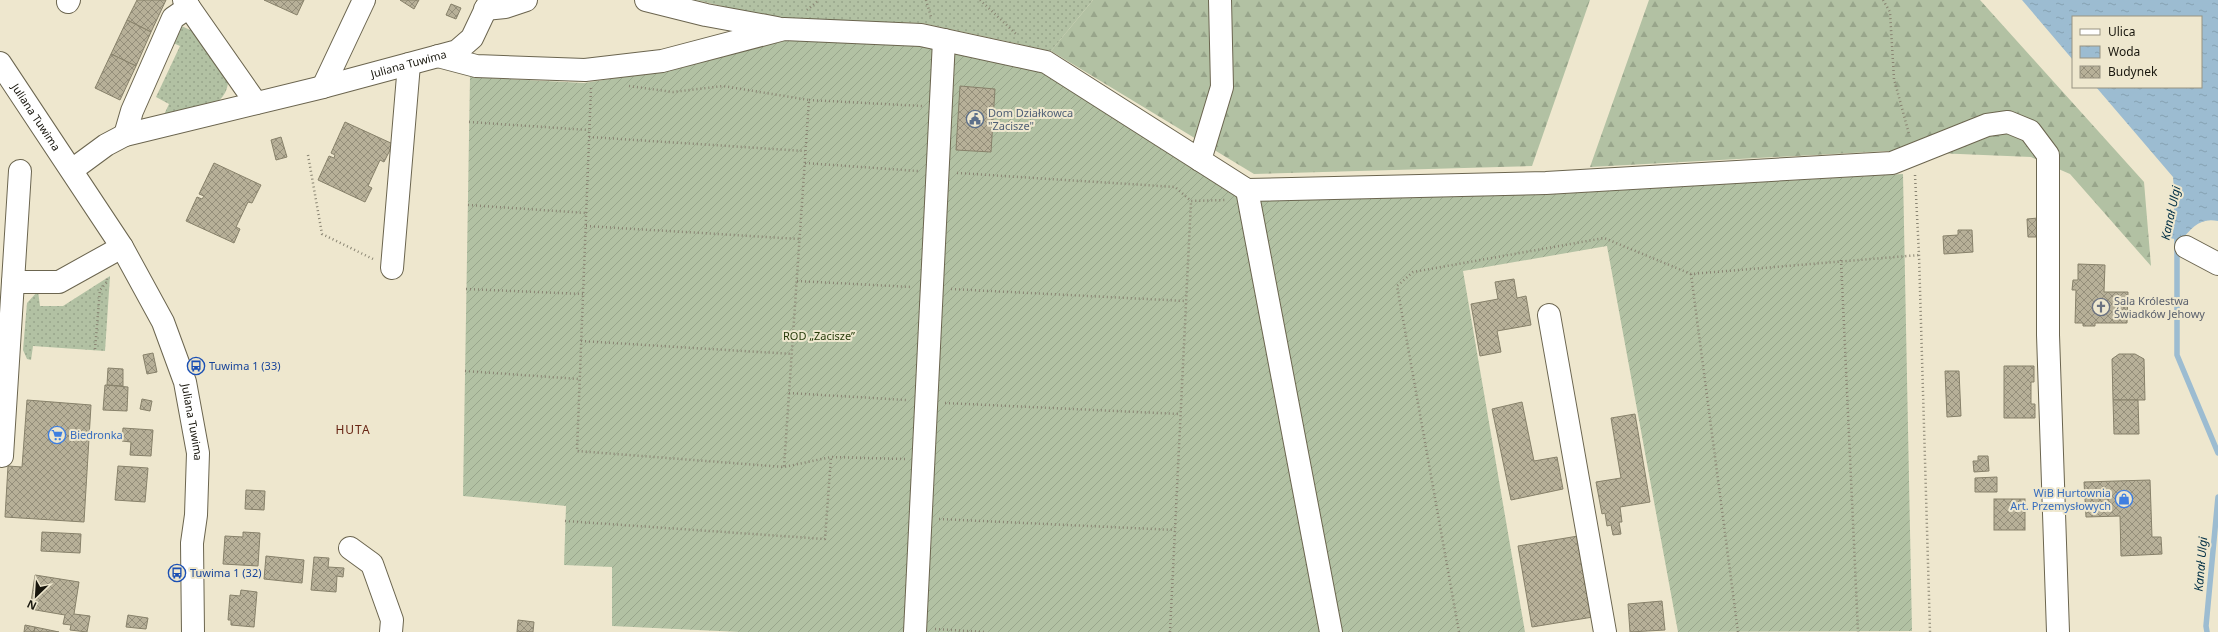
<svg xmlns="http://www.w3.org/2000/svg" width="2218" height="632" font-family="'Noto Sans',sans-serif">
<defs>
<pattern id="grass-dots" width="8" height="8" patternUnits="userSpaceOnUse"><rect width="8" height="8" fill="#b2c1a3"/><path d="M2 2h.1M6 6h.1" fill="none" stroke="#98a58b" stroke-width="1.8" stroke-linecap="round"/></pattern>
<pattern id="forest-firs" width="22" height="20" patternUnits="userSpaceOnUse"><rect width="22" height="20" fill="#b2c1a3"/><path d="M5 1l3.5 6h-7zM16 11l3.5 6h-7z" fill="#98a58b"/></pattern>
<pattern id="garden-furrows" width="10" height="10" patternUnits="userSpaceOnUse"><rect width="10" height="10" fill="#b2c1a3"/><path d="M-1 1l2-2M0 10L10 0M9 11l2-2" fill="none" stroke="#98a58b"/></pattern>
<pattern id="water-ripples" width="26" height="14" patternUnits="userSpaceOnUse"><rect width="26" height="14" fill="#9cbcd1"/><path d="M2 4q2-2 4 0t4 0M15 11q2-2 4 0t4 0" fill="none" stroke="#86a1b2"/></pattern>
<pattern id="building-cross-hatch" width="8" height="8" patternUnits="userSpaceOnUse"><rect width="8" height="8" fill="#b7b098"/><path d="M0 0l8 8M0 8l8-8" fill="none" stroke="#948e7a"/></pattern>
</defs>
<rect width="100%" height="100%" fill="#eee7ce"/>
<g fill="url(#grass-dots)">
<polygon points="696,0 1093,0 1051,51 922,23 783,20"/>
<path d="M179 25 195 32 228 79C229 111 186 113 162 119L169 104 156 97 180 46 171 42Z"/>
<polygon points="110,276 105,351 33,346 31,360 27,359 23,350 27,303 38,291 40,306 63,306"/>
</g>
<g fill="url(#forest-firs)">
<polygon points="1093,0 1590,0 1532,166 1254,174 1051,51"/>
<polygon points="1649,0 1980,0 2144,182 2151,266 2070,174 2031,157 1888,151 1590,167"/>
</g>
<polygon fill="url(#garden-furrows)" points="787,40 922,44 1043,73 1247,200 1557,194 1903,174 1912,631 1678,632 1607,246 1463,271 1525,632 740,632 612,626 612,567 564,565 566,506 463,496 470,77 584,83 667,70"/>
<path fill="url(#water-ripples)" d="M2022 0H2218V221C2200 217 2192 228 2181 240L2169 238 2175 203 2173 177 2096 87H2201V17H2073V60Z"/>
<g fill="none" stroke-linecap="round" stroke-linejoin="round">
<g stroke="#9cbcd1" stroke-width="5.5">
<polyline points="2177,233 2177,355 2218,453"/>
<polyline points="2207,632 2206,626 2218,497"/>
</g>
</g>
<g fill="url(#building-cross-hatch)" stroke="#87816a">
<polygon points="137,0 166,0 151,32 127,20"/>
<polygon points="264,0 304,0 297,15"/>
<polygon points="400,0 419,0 414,9"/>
<polygon points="451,4 461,8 456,19 446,15"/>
<polygon points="127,20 151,32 136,66 111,54"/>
<polygon points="111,54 136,66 120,100 95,88"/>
<polygon points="960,86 995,89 991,152 956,150"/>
<polygon points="345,122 393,144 384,162 380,160 368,186 372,188 365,202 318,180 329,156 334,158 335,155 331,153"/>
<polygon points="281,137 287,157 276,160 271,140"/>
<polygon points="214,163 261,185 252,203 248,202 236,227 240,229 234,243 186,221 197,197 202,199 204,196 199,194"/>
<polygon points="2038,218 2039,237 2028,237 2027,219"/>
<polygon points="1958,230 1972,230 1973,252 1944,254 1943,236 1958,235"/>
<polygon points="2078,264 2105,265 2104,292 2128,292 2127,323 2095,323 2095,326 2083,326 2083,323 2075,323 2076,290 2072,290 2073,280 2078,280"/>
<polygon points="1514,279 1517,298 1526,296 1531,325 1497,331 1501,352 1480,356 1471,304 1498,299 1495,282"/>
<polygon points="153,353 157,372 147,374 143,355"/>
<polygon points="2119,354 2135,354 2144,359 2145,400 2113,400 2112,359"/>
<polygon points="2004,366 2034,366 2034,382 2031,382 2031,404 2035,404 2035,418 2004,418"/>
<polygon points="108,368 123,369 123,386 107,385"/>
<polygon points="1945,371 1959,371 1961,416 1947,417"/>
<polygon points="105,385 128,387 127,411 103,410"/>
<polygon points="142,399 152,401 150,411 140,409"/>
<polygon points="27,400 91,405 84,522 5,517 8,466 22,467"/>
<polygon points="2113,400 2138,400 2139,434 2114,434"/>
<polygon points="1522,402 1534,461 1557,457 1563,489 1511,500 1492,409"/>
<polygon points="1635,414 1650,502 1620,507 1622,522 1619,522 1621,534 1613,535 1611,525 1607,526 1605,513 1602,514 1596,482 1621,478 1611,418"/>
<polygon points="123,428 153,430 151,456 130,455 131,442 122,441"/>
<polygon points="1978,456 1988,456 1989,471 1974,472 1973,461 1978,461"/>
<polygon points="118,466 148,468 145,502 115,500"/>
<polygon points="1997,477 1997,492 1975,492 1975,478"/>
<polygon points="2150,480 2152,537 2161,537 2162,554 2121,556 2120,516 2086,517 2084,482"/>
<polygon points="246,490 265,491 264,510 245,509"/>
<rect x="1994" y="499" width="31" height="31"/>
<polygon points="42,532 81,534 80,553 41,551"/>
<polygon points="243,532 260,533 258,566 223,564 225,536 243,537"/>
<polygon points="1578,536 1593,617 1532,627 1518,546"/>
<polygon points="266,556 304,560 302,583 264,579"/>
<polygon points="314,557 329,558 328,567 344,568 343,577 337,576 336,592 311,590"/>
<polygon points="35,575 79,582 74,614 90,616 87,632 70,630 71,625 63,624 65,615 30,609"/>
<polygon points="241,590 257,592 254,627 231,625 231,620 228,620 230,595 240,596"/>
<polygon points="1662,601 1665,630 1630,632 1628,604"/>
<polygon points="128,615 148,618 146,629 126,627"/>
<polygon points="518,620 534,622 533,632 517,632"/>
<polygon points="25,625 35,627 34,632 24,632"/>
<polygon points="35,627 59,632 34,632"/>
</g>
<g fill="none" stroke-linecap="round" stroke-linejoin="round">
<defs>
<g id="minor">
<polyline points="184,0 256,103"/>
<polyline points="646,0 706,15 777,28"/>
<polyline points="68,2 69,0"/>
<polyline points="485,9 505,7 526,0"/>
<polyline points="438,56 476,66 585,70 662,61 784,29 921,35 1046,62 1247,190 1546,183 1892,163 1987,125 2008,122 2030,131 2048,155 2048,335 2058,632"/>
<path id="s1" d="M0 63 122 247 163 322 185 382 198 453 196 515 192 543 193 632"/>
<polyline points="323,87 364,0"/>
<polyline points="125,135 132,111 173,18 189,7"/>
<polyline points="1200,160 1222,87 1220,0"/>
<path id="s2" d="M72 170 106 145 125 135 323 87 457 51 472 38 490 0"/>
<polyline points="1247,190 1331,632"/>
<polyline points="2186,247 2218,264"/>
<polyline points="392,268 409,64"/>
<polyline points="13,282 59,282 122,247"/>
<polyline points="1549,315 1605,632"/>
<polyline points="2,456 20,171"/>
<polyline points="350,548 372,564 392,620 391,632"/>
<polyline points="915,632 944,40"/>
</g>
</defs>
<use href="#minor" stroke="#6b654f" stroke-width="24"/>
<g stroke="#898472" stroke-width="2.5" stroke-dasharray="1 3" stroke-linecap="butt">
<polyline points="926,0 931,17"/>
<polyline points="980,0 1016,34"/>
<polyline points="1883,0 1890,12 1894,79 1909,134"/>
<polyline points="807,10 819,0"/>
<polyline points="629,86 673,92 723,86 809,100 784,467"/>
<polyline points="591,88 577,451 784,467 831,457 905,459"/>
<polyline points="809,100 922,106"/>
<polyline points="469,122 589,130"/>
<polyline points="589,137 805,151"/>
<polyline points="308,155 322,234 373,259"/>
<polyline points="805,163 918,171"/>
<polyline points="957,173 1175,187 1191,201 1225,200"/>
<polyline points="1915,175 1919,255 1930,632"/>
<polyline points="468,205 586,213"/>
<polyline points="586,226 800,239"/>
<polyline points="1841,260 1858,632"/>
<polyline points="1691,274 1738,632"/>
<polyline points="797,281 912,287"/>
<polyline points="466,289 583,294"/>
<polyline points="951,289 1186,301"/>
<polyline points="581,341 792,354"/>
<polyline points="95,349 100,290 107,282 107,278"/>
<polyline points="465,371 579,379"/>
<polyline points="789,393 906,400"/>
<polyline points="945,403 1180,414"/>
<polyline points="939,519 1175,530"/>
<polyline points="565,521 825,539 831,457"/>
<polyline points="935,629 986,632"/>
<polyline points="1170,632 1191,201"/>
<polyline points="1459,632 1397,286 1413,272 1604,238 1691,274 1919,255"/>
</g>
<use href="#minor" stroke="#fff" stroke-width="22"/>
</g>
<defs>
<symbol id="civic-ring" viewBox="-11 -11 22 22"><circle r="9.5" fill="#eee7ce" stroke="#5c6f8a" stroke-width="1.5"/><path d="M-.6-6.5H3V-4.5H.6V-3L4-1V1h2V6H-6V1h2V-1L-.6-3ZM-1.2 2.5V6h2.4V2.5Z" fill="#5c6f8a"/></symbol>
<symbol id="church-ring" viewBox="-11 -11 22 22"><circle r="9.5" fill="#eee7ce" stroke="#6b7280" stroke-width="1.5"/><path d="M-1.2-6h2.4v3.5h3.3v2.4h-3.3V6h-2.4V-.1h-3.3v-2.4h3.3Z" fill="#6b7280"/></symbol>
<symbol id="bus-ring" viewBox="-11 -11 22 22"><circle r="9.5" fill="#eee7ce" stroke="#1a4fb4" stroke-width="1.5"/><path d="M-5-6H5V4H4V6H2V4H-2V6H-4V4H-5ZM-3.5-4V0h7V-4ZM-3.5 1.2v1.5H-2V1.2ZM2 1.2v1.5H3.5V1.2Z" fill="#1a4fb4"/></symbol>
<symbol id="supermarket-ring" viewBox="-11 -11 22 22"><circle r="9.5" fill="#eee7ce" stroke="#3f7fe0" stroke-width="1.5"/><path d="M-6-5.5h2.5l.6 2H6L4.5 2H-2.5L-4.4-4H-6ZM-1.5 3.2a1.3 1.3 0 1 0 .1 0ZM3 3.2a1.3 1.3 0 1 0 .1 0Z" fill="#3f7fe0"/></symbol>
<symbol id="shop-ring" viewBox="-11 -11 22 22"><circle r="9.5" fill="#eee7ce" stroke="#3f7fe0" stroke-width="1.5"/><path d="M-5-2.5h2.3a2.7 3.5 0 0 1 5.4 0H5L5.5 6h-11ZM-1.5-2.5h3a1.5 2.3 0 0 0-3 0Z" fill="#3f7fe0"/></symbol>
</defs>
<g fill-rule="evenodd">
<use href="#civic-ring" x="965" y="109" width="20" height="20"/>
<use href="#church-ring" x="2091" y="297" width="20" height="20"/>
<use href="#bus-ring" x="186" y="356" width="20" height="20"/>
<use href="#supermarket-ring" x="47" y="425" width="20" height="20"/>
<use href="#shop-ring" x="2114" y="489" width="20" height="20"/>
<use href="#bus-ring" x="167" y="563" width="20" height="20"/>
</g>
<g text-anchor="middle" stroke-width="4" stroke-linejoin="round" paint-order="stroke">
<g font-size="11" fill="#18160d" stroke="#eee7ce">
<text dy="4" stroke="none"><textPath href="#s2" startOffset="356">Juliana Tuwima</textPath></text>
<text dy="4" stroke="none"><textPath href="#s1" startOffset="65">Juliana Tuwima</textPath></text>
<text dy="4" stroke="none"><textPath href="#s1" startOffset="411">Juliana Tuwima</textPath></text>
</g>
<g font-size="11" fill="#4e5e75" stroke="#eee7ce" text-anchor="start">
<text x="988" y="117">Dom Działkowca<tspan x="988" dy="13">"Zacisze"</tspan></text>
</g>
<g font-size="11" fill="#5b616d" stroke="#eee7ce" text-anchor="start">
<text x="2114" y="305">Sala Królestwa<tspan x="2114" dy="13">Świadków Jehowy</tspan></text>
</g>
<g font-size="11" fill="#273b0a" stroke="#eee7ce">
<text x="819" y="340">ROD „Zacisze”</text>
</g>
<g font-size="11" fill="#164399" stroke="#eee7ce" text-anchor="start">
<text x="209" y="370">Tuwima 1 (33)</text>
<text x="190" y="577">Tuwima 1 (32)</text>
</g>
<g font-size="11" fill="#366cbe" stroke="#eee7ce" text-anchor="start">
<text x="70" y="439">Biedronka</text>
<text x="2111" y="497" text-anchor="end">WiB Hurtownia<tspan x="2111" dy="13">Art. Przemysłowych</tspan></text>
</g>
<g font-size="12" font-style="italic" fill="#012f45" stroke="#eee7ce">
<text transform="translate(2171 213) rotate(-78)" y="4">Kanał Ulgi</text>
<text transform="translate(2201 564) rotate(-85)" y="4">Kanał Ulgi</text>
</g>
<g font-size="12" letter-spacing="1" fill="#682614" stroke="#eee7ce">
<text x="353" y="434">HUTA</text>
</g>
</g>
<rect x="2072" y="16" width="130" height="72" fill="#eee7ce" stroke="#989381"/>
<rect x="2080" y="29" width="20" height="6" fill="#ffffff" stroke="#989381"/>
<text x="2108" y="36" font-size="12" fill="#18160d">Ulica</text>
<rect x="2080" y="46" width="20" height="12" fill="url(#water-ripples)" stroke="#989381"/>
<text x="2108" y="56" font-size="12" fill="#18160d">Woda</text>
<rect x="2080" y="66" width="20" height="12" fill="url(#building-cross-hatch)" stroke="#989381"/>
<text x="2108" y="76" font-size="12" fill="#18160d">Budynek</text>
<g transform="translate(36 596) rotate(205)" stroke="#eee7ce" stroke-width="3" paint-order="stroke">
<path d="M0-3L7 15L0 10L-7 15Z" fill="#18160d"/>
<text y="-6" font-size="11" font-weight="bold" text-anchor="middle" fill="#18160d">N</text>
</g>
</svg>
